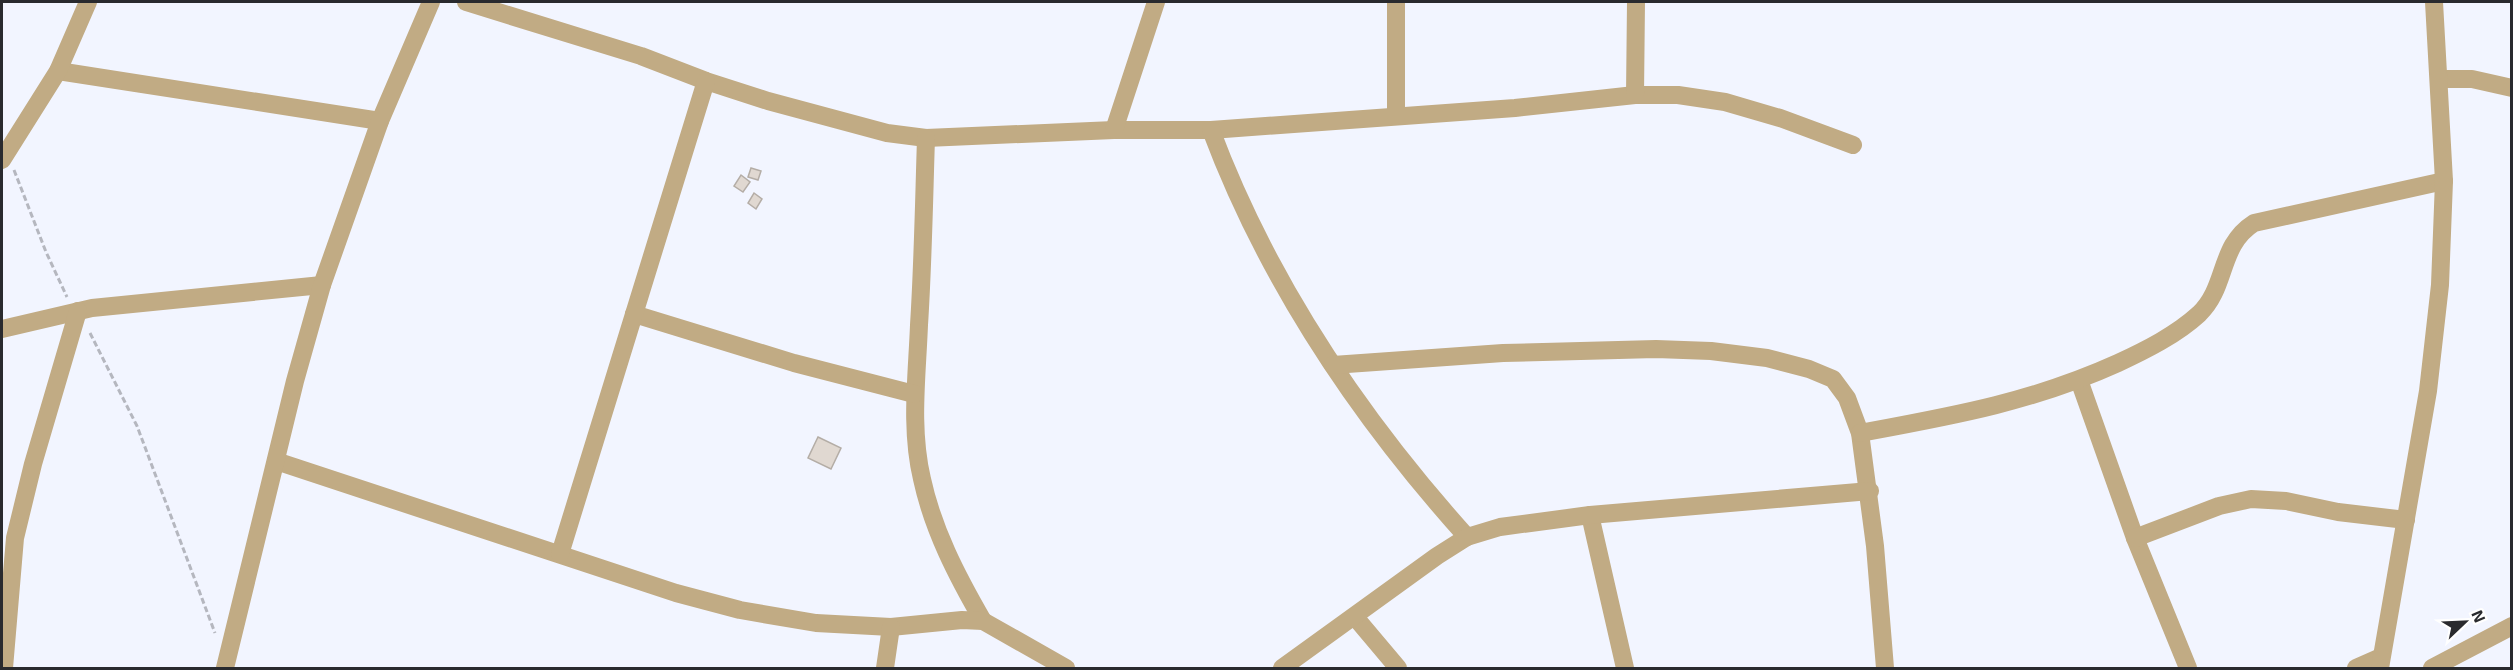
<svg xmlns="http://www.w3.org/2000/svg" width="2513" height="670" font-family="'Exo 2',sans-serif">
<rect width="100%" height="100%" fill="#f2f5ff"/>
<g fill="#e0d8d1" stroke="#b4ada6" stroke-width="1.5">
<polygon points="751,168 761,171 758,180 748,177"/>
<polygon points="741,175 750,182 743,192 734,186"/>
<polygon points="754,193 762,199 756,209 748,203"/>
<polygon points="818,437 841,448 831,469 808,458"/>
</g>
<g fill="none" stroke-linecap="round" stroke-linejoin="round">
<g stroke="#b5b7bf" stroke-width="3" stroke-dasharray="6 3" stroke-linecap="butt">
<polyline points="14,170 46,252 67,297"/>
<polyline points="90,333 137,426 215,633"/>
</g>
<g stroke="#c1ab84" stroke-width="18">
<polyline points="466,2 641,56 706,81 768,101 887,133 926,138 1114,130 1211,130 1515,108 1635,95 1678,95 1725,102 1780,118 1853,145"/>
<polyline points="1396,2 1396,116"/>
<polyline points="58,71 380,121"/>
<polyline points="2440,79 2472,79 2512,88"/>
<polyline points="1635,95 1636,2"/>
<polyline points="1114,130 1156,2"/>
<path d="M1211 130C1268 282 1359 417 1467 537"/>
<path d="M926 138C924 200 923 263 919 325 917 377 910 428 922 479 933 530 957 576 983 621"/>
<polyline points="2,160 58,71 88,2"/>
<polyline points="634,314 794,363 914,394"/>
<polyline points="2,329 92,308 322,285"/>
<polyline points="1333,365 1503,353 1656,349 1711,351 1767,358 1809,369 1833,379 1847,398 1860,433 1875,546 1885,668"/>
<polyline points="2079,380 2135,538 2188,668"/>
<path d="M1860 433C1952 416 2032 402 2118 363 2146 350 2176 335 2199 314 2228 286 2218 246 2254 223L2444 181"/>
<polyline points="276,461 676,593 740,610 816,623 891,627 962,620 983,621 1066,668"/>
<polyline points="1590,515 1625,668"/>
<polyline points="2135,538 2219,506 2251,499 2286,501 2338,512 2406,520"/>
<polyline points="560,554 706,81"/>
<polyline points="1355,617 1398,668"/>
<polyline points="4,668 15,538 33,464 78,311"/>
<polyline points="225,668 295,381 322,285 380,121 431,2"/>
<polyline points="885,668 891,627"/>
<polyline points="1282,668 1437,556 1467,537 1500,527 1590,515 1870,491"/>
<polyline points="2356,668 2381,657"/>
<polyline points="2380,668 2428,391 2440,285 2444,181 2434,2"/>
<polyline points="2432,668 2512,626"/>
</g>
</g>
<rect width="2513" height="670" fill="none" stroke="#292a2e" stroke-width="6"/>
<g transform="translate(2465 622) rotate(67)" stroke="#ffffff" stroke-width="4.5" paint-order="stroke">
<path d="M0-4.5L10 22L0 15L-10 22Z" fill="#292a2e"/>
<text y="-9" font-size="16" font-weight="bold" text-anchor="middle" fill="#292a2e">N</text>
</g>
</svg>
